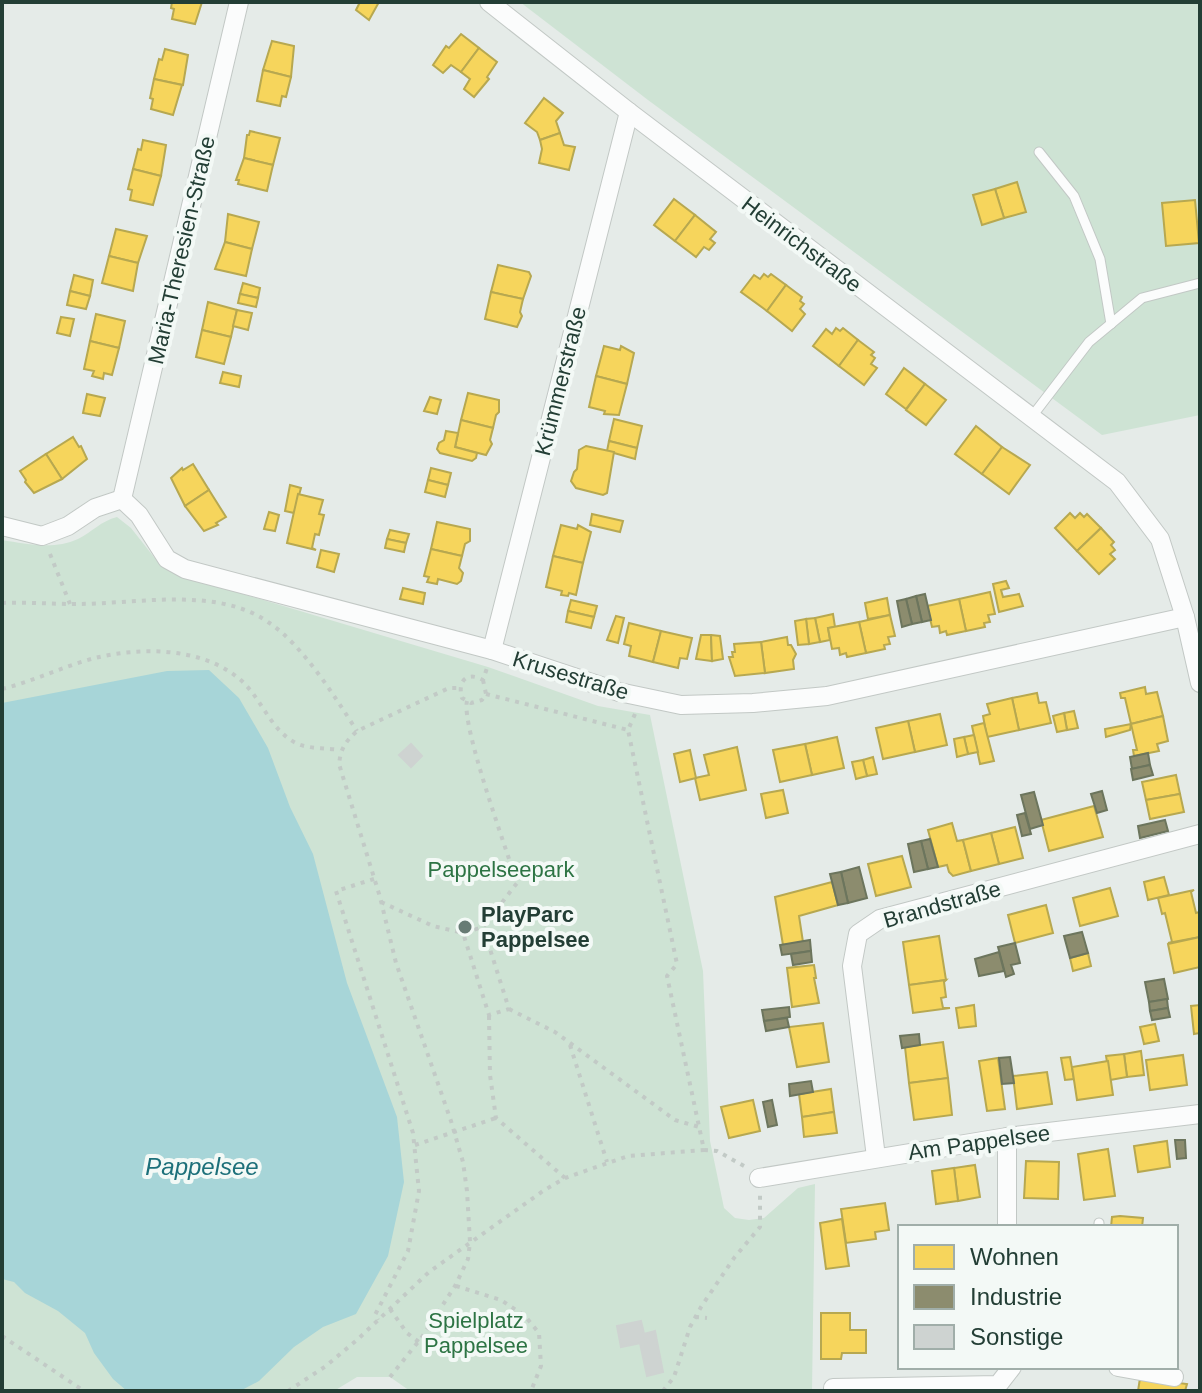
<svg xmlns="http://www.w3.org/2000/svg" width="1202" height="1393" font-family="Helvetica,sans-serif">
<rect width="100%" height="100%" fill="#e5ebe8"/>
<g fill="#cee3d4">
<polygon points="520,2 1200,2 1200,415 1102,435 648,100"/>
<path d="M117 517 131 528 161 566 179 575 488 667 598 706 650 715 703 971 710 1141 724 1208 735 1218 749 1220 764 1218 798 1188 815 1184 812 1391H410L390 1377H357L334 1391H2V540C27 544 54 550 78 539 92 532 101 521 117 517Z"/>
</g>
<polygon fill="#a7d5d8" points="209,670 239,698 268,748 290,807 313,854 347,983 397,1117 404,1182 388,1256 356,1314 323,1327 294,1347 259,1381 240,1391 127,1391 113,1379 94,1353 85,1333 58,1311 25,1293 14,1282 2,1279 2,703 167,671"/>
<g fill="#f6d55c" stroke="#b7a850" stroke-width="2">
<polygon points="172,2 202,2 195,24 172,19 174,9 171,8"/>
<polygon points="360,2 379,2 369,20 356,10"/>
<polygon points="461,34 479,48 461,72 451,65 443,73 433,65 446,46 449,48"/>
<polygon points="272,41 294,46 291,77 263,70"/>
<polygon points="479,48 497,62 487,77 489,79 474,97 464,89 470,79 461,72"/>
<polygon points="165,49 188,55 183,85 154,79 159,59 162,60"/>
<polygon points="263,70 291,77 286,97 282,96 280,106 257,101"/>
<polygon points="154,79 182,85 173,115 151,109 153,99 150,98"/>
<polygon points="544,98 563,113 556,121 560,133 540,140 537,132 525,123"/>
<polygon points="250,131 280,138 273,165 244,158 247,135 249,135"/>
<polygon points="560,133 564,145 575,147 569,170 539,163 542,149 540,140"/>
<polygon points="143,140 166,145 161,176 133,169 138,149 141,150"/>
<polygon points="244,158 273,165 267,191 238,184 239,180 236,180"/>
<polygon points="133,169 161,176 153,205 130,200 132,190 128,189"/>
<polygon points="1017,182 1026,212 1004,218 995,189"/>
<polygon points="995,189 1004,218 982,225 973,195"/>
<polygon points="674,199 695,215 675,241 654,225"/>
<polygon points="1195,200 1199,243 1166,246 1162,203"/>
<polygon points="228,214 259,222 252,249 225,242"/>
<polygon points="695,215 716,232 710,239 715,243 709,250 704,247 696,257 675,241"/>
<polygon points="116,229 147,236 138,263 109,256"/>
<polygon points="225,242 252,249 246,276 215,269"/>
<polygon points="109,256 138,263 133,291 102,283"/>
<polygon points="498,265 529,272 531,276 523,299 491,292"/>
<polygon points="764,274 768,277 771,274 786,285 767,311 741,292 754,275 760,279"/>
<polygon points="74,275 93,280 90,296 70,291"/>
<polygon points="243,283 260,288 258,298 240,294"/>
<polygon points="786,285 802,297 800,301 804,304 800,309 805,314 792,331 767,311"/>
<polygon points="70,291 90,296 86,309 67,305"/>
<polygon points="491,292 523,299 520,312 522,316 517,327 485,319"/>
<polygon points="240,294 258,298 256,307 238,303"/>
<polygon points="208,302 237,310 231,337 202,330"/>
<polygon points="237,310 252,313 248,330 233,326"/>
<polygon points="96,314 125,321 119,348 90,341"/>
<polygon points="61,317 74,319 70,336 57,333"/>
<polygon points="836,328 840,331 843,328 858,340 839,366 813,346 826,329 832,334"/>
<polygon points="202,330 231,337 224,364 196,357"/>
<polygon points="858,340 874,352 871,355 875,358 871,364 877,368 864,385 839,366"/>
<polygon points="90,341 119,348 112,375 104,373 103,379 92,376 94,371 84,369"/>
<polygon points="604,346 620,350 621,346 634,353 627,384 596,376"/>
<polygon points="904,368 925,384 906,409 886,394"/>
<polygon points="223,372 241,376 239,387 220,383"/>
<polygon points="596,376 627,384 619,415 604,414 605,411 589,407"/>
<polygon points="925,384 946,400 926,425 906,410"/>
<polygon points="468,393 499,400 499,412 496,415 493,428 461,420"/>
<polygon points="87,394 105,398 100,416 83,413"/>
<polygon points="430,397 441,400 437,414 424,411"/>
<polygon points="614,419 642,426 637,448 609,441"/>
<polygon points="461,420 493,428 490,440 492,444 486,455 455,447"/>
<polygon points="976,426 1002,447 982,474 955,454"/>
<polygon points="446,431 458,433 455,447 477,453 476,458 472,461 440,453 437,449 439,443 444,440"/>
<polygon points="73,437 79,447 81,446 87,459 62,479 46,454"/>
<polygon points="609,441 637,448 635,459 607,451"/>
<polygon points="586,446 614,452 607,493 603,495 576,488 571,481 574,472 577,469 579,450"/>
<polygon points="1002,447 1030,465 1009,494 982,474"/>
<polygon points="46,454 62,479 34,493 25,482 26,480 20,471"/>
<polygon points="193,464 209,490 185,506 171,478 182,468 183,470"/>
<polygon points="431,468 451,473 448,485 428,480"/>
<polygon points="428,480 448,485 445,497 425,492"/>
<polygon points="290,485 301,488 294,513 285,511"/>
<polygon points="209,490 226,517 216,523 218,525 204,531 185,506"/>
<polygon points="298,494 323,500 319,514 324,515 319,535 315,534 312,548 316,550 287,543"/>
<polygon points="269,512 279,515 275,531 264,529"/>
<polygon points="1070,513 1075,518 1080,513 1084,517 1087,514 1101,528 1077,551 1055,528"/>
<polygon points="592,514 623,521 620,532 590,525"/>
<polygon points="437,522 470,529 470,541 465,544 462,556 431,549"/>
<polygon points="561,525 577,529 578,525 591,532 583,563 553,556"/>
<polygon points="1101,528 1114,542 1111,545 1115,550 1110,554 1115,559 1099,574 1077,551"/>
<polygon points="390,530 409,534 406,543 387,539"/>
<polygon points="387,539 406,543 404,552 385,548"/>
<polygon points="431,549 462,556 459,568 463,573 461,581 457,584 438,579 437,584 427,582 429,577 424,576"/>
<polygon points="321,550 339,554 334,572 317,567"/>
<polygon points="553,556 583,563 576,595 569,593 568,596 561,595 562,591 546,587"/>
<polygon points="1006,581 1009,588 1001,590 1003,597 1019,594 1023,606 999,612 993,584"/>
<polygon points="403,588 425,593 423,604 400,599"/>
<polygon points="990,592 995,614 988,615 990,622 984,623 985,627 966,631 959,599"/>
<polygon points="887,598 890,615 868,619 865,603"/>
<polygon points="959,599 966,631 947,635 946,631 940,633 939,626 932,627 927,606"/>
<polygon points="571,600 597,606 594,617 568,611"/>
<polygon points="568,611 594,617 591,628 566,622"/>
<polygon points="833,614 835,627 828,628 830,640 820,642 815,618"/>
<polygon points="890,615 895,636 888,637 890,644 884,645 885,649 866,653 859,622"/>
<polygon points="616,616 624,618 618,643 607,640"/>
<polygon points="815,618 820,642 809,644 806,619"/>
<polygon points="806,619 809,644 798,645 795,621"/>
<polygon points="859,622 866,653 847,657 846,653 840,655 839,648 832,649 828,628"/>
<polygon points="629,623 661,631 653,662 629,656 631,646 624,644"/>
<polygon points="661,631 692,638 687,659 680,658 678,668 653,662"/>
<polygon points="701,635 711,635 712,661 696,659"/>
<polygon points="711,635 720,636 723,659 712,661"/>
<polygon points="787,637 788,645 791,645 796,654 793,660 794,669 765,673 761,642"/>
<polygon points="761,642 765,673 735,676 729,657 733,657 732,652 735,652 734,644"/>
<polygon points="1145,687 1146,694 1157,692 1163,716 1131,724 1125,698 1121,698 1120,693"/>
<polygon points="1037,693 1039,703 1046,702 1051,723 1019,730 1012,698"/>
<polygon points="1012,698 1019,730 987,737 983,716 990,714 987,704"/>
<polygon points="1074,711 1078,728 1067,730 1064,713"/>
<polygon points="1064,713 1067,730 1057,732 1053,716"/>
<polygon points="940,714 947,745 915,752 908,721"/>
<polygon points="1163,716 1168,741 1157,744 1159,751 1134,756 1133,750 1137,750 1131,724"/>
<polygon points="908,721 915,752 883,759 876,728"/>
<polygon points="984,723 994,761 980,764 972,726"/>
<polygon points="1131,724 1130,730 1106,737 1105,729"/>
<polygon points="974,735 978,752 968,754 964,737"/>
<polygon points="837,737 844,768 812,775 805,744"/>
<polygon points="964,737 968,754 957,757 954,739"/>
<polygon points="805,744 812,775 780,782 773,750"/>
<polygon points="737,747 746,790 700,800 695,778 709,775 704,755"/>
<polygon points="690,750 696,778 680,782 674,754"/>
<polygon points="873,757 877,774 867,776 863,760"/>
<polygon points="863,760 867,776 856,779 852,762"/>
<polygon points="1176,775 1180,794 1146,800 1142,782"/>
<polygon points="783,790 788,813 766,818 761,794"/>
<polygon points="1180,794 1184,812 1150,819 1146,800"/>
<polygon points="1094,806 1103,837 1049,851 1041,820"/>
<polygon points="952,823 957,841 963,840 971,871 953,876 949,872 947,865 938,867 928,830"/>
<polygon points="1015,827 1023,858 999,864 991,833"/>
<polygon points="991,833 999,864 971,871 963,840"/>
<polygon points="902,856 911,887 876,896 868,864"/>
<polygon points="1164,877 1169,895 1148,900 1144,882"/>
<polygon points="832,882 838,905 799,916 803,942 783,945 775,897"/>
<polygon points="1110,888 1118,916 1080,926 1073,898"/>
<polygon points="1194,890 1191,892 1196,913 1199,912 1200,917 1200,937 1168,943 1172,942 1165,913 1162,914 1158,898"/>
<polygon points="1046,905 1053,933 1015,943 1008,915"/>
<polygon points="939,936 946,980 909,985 903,942"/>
<polygon points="1200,937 1200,967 1174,973 1168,944"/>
<polygon points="1088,953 1091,966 1073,971 1070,958"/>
<polygon points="814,965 816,978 814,978 819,1003 792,1007 787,968"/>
<polygon points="946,980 944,982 946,997 941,998 943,1008 950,1008 913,1013 909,985"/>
<polygon points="974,1005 976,1026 959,1028 956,1008"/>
<polygon points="1200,1005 1200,1033 1194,1034 1191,1006"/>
<polygon points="823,1023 829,1062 797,1067 789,1027"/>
<polygon points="1155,1024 1159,1041 1144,1044 1140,1027"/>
<polygon points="943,1042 948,1078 909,1083 905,1047"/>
<polygon points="1141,1051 1144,1075 1127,1077 1124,1054"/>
<polygon points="1124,1054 1127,1077 1110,1080 1106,1056"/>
<polygon points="1183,1055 1187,1085 1150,1090 1146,1060"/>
<polygon points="1070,1057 1074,1079 1065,1080 1061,1058"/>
<polygon points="998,1058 1005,1109 987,1111 979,1061"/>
<polygon points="1108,1061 1113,1095 1077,1100 1072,1067"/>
<polygon points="1047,1072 1052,1104 1017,1109 1013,1076"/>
<polygon points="948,1078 952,1115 914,1120 909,1083"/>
<polygon points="831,1089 834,1112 802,1117 799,1094"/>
<polygon points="753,1100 760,1131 729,1138 721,1107"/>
<polygon points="834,1112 837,1133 804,1137 802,1117"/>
<polygon points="1167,1141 1170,1167 1138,1172 1134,1146"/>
<polygon points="1108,1149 1115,1196 1084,1200 1078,1154"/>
<polygon points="1026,1161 1059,1162 1058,1199 1024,1198"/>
<polygon points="975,1165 980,1197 958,1201 954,1168"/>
<polygon points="954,1168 958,1201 936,1204 932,1171"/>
<polygon points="885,1203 889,1230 875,1232 876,1239 846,1243 841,1209"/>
<polygon points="1120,1216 1143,1218 1142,1227 1111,1227 1112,1217"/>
<polygon points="842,1219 849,1266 826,1269 820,1223"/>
<polygon points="821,1313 850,1313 850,1330 866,1330 866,1353 842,1353 841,1359 821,1359"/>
<polygon points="1140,1378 1187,1384 1185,1391 1138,1391"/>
</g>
<g fill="#8c8c6e" stroke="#6c755d" stroke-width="2">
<polygon points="925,594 931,620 922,622 916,596"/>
<polygon points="916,596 922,622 912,624 906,599"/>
<polygon points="906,599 912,624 902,627 897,601"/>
<polygon points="1148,753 1150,765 1132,769 1130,757"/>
<polygon points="1150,765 1153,775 1133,780 1131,769"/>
<polygon points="1102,791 1107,810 1097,813 1091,794"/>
<polygon points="1034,792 1043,825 1030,829 1021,795"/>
<polygon points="1025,813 1031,834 1022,836 1017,815"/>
<polygon points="1165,820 1168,831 1140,838 1138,826"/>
<polygon points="930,839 938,867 928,869 921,841"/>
<polygon points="921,841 928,869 914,872 908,844"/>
<polygon points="859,867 867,898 848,903 841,872"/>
<polygon points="841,872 848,903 838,905 830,874"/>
<polygon points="1082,932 1088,953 1070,958 1064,936"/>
<polygon points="810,940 811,951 782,955 780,945"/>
<polygon points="1015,943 1020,963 1011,965 1014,974 1006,977 998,947"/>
<polygon points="811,951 812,962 793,965 791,954"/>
<polygon points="999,952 1004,971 979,976 975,959"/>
<polygon points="1164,979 1168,999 1149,1002 1145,982"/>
<polygon points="1167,999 1168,1008 1150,1011 1149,1002"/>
<polygon points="789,1007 790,1017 764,1021 762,1010"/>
<polygon points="1168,1008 1170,1017 1152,1020 1150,1011"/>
<polygon points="787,1018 789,1027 766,1031 764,1021"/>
<polygon points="919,1034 920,1045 902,1048 900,1036"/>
<polygon points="1010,1057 1014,1083 1002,1084 999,1058"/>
<polygon points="811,1081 813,1092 790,1096 789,1084"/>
<polygon points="772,1100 777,1125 768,1127 763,1102"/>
<polygon points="1175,1140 1185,1140 1186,1158 1177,1159"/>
</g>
<g fill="#ced3d1" stroke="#ced3d1" stroke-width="2">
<polygon points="411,744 422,756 411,767 399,755"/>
<polygon points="641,1321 646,1342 621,1347 617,1326"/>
<polygon points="655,1331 663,1372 647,1376 640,1343 646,1342 644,1334"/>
</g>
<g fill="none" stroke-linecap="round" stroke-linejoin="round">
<defs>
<g id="service">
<polyline points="1039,152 1074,196 1100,259 1111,324"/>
<polyline points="1030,419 1089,342 1142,298 1200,283"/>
<polyline points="1099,1227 1099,1223"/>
</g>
<g id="minor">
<polyline points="489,2 629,112 1117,482 1160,539 1185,617 1200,683"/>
<polyline points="122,499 239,2"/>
<polyline points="2,526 42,536 68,526 95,508 122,499 139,515 167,559 185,569 492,650 619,692 681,705 753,703 827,696 1185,617"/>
<polyline points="492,650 629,112"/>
<polyline points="876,1157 852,966 858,934 880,919 1200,834"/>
<polyline points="759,1178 1007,1137 1200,1114"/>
<polyline points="1007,1227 1007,1137"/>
<polyline points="1118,1367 1174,1377"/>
<polyline points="833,1388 998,1385 1012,1367"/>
</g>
</defs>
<use href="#service" stroke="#c2c8c5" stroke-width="11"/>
<use href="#minor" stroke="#c2c8c5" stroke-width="20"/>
<g stroke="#c2cac6" stroke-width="4" stroke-dasharray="4 6" stroke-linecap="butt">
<polyline points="50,554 70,604"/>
<path d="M2 603C27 602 51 604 76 604 137 604 216 586 268 622 302 644 335 697 357 731"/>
<path d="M483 680 486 694 482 700 471 703 462 698C457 681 467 671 483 680L487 668"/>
<path d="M2 689C34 681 64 666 95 658 140 647 199 647 237 677 262 696 269 731 298 744 310 749 327 748 340 750"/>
<polyline points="486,694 628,730"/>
<path d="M467 701C461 725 507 851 517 883L483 927 463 933 489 1015 509 1009 483 927"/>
<polyline points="635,714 628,730 677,964 667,976 704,1150 717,1151 744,1166"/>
<polyline points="374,879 336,891 413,1133 419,1191 408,1251 375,1315 378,1320"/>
<polyline points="381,902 433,926 463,933"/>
<polyline points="509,1009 555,1032 675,1120 699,1127"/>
<polyline points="489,1016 490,1075 496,1118 565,1178"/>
<polyline points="570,1045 607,1162"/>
<polyline points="415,1145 496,1118"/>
<polyline points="456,1286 501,1300 525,1316 539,1333 541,1366 531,1391"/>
<polyline points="390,1309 407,1333 419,1342"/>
<polyline points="695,1317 707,1318"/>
<polyline points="2,1336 84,1391"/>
<path d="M390 1377 422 1337 455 1286 468 1259 470 1242 467 1191 463 1162 451 1121 396 963 380 897 339 764C341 748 345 742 357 731L449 688H459"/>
<polyline points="288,1391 326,1366 358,1339 429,1272 543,1191 565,1178 628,1156 704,1150"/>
<polyline points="663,1391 674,1377 690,1327 701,1307 734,1258 760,1227 760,1195"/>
</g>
<use href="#service" stroke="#fbfcfc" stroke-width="9"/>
<use href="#minor" stroke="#fbfcfc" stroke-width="18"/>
</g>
<circle fill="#677b74" stroke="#f3f9f6" stroke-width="3" cx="465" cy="927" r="8"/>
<g text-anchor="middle" stroke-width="8" stroke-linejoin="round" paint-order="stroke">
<g font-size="22" fill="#233e35" stroke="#f3f9f6">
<text transform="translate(802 244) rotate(37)" y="8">Heinrichstraße</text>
<text transform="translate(181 250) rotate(-77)" y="8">Maria-Theresien-Straße</text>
<text transform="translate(560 381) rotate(-76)" y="8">Krümmerstraße</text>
<text transform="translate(571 675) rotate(17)" y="8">Krusestraße</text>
<text transform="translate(942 904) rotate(-16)" y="8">Brandstraße</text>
<text transform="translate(979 1142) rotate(-8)" y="8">Am Pappelsee</text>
</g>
<g font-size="22" fill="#2d7444" stroke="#f3f9f6">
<text x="501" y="877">Pappelseepark</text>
<text x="476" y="1328">Spielplatz<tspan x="476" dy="25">Pappelsee</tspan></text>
</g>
<g font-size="22" font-weight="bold" fill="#233e35" stroke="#f3f9f6" text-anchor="start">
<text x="481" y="922">PlayParc<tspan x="481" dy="25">Pappelsee</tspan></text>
</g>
<g font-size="24" font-style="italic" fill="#1d707a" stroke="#f3f9f6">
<text x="202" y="1175">Pappelsee</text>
</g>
</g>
<rect width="1202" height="1393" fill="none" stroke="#233e35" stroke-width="8"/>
<rect x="898" y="1225" width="280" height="144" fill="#f3f9f6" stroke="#a0aea9" stroke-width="2"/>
<rect x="914" y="1245" width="40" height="24" fill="#f6d55c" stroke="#a0aea9" stroke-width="2"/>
<text x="970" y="1265" font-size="24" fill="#233e35">Wohnen</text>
<rect x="914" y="1285" width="40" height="24" fill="#8c8c6e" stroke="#a0aea9" stroke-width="2"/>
<text x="970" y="1305" font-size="24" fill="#233e35">Industrie</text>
<rect x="914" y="1325" width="40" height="24" fill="#ced3d1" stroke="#a0aea9" stroke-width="2"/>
<text x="970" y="1345" font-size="24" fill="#233e35">Sonstige</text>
</svg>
